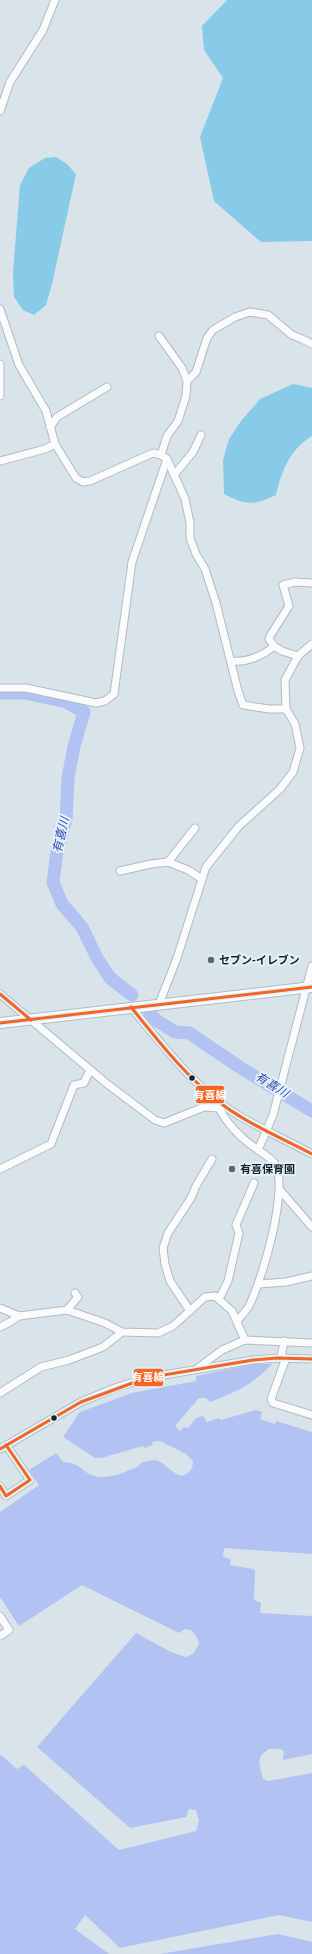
<svg xmlns="http://www.w3.org/2000/svg" width="312" height="1954" font-family="Literata,'Noto Sans JP',serif">
<rect width="100%" height="100%" fill="#d8e4ea"/>
<g fill="#88cbe9">
<polygon points="227,0 312,0 312,241 261,242 214,201 200,137 223,78 204,50 202,26"/>
<polygon points="56,157 67,164 76,174 52,284 46,305 34,315 23,310 14,297 13,272 20,185 29,168 45,158"/>
<path d="M293 384 312 388V436C289 450 282 471 276 495 253 506 245 505 224 494L223 460 229 439 241 421 260 399Z"/>
</g>
<path fill="#b2c2f3" d="M254 1364H272C251 1386 237 1391 210 1402L206 1398H199L175 1426 180 1431 184 1427 188 1428 196 1418 203 1416 207 1422 219 1418 221 1420 256 1410 262 1412 260 1419 275 1424 276 1421 312 1432V1554L224 1548 223 1557 231 1559 230 1565 253 1569 255 1571 254 1600 261 1603 260 1613 312 1616V1954H0V1754L17 1769 24 1765 119 1850 196 1831 199 1821 196 1810 189 1809 186 1817 130 1828 37 1747 136 1633 173 1653 186 1657 193 1654 199 1644 197 1637 191 1630 185 1629 179 1633 82 1585 19 1626 0 1597V1512L39 1485 29 1470 56 1453 63 1462C80 1463 78 1468 91 1475 101 1479 116 1476 125 1472 131 1469 138 1468 141 1463 145 1462 150 1460 154 1460 166 1460 177 1484 189 1472 192 1469 193 1465 193 1461L186 1454 160 1441 152 1442 153 1445 144 1448 143 1446 101 1458H95L63 1437 80 1412 132 1393 196 1381V1376Z"/>
<g fill="#d8e4ea">
<polygon points="269,1749 280,1749 284,1751 283,1760 312,1754 312,1773 268,1781 263,1779 259,1763 261,1755"/>
<polygon points="85,1915 120,1948 279,1915 312,1922 312,1942 278,1934 160,1954 109,1954 75,1929"/>
</g>
<g fill="none" stroke-linecap="round" stroke-linejoin="round">
<g stroke="#b2c2f3" stroke-width="13">
<polyline points="0,693 25,693 66,702 84,712 74,746 68,778 66,819 57,852 53,882 62,904 82,927 97,958 110,978 132,995"/>
<polyline points="150,1013 156,1020 175,1032 189,1033 241,1068 312,1111"/>
</g>
<defs>
<g id="minor">
<polyline points="0,111 10,82 43,30 55,0"/>
<polyline points="0,309 19,365 46,411 55,444 76,478 83,482 90,481 153,453 161,455 167,459 185,499 190,523 190,538 196,554 205,569 216,603 238,691 243,705 269,709 286,709"/>
<polyline points="159,336 182,368 187,381 186,396 178,421 167,436 161,455"/>
<polyline points="0,364 0,396"/>
<polyline points="187,381 196,372 207,338 213,330 235,317 250,312 268,315 292,335 302,339 312,344"/>
<polyline points="50,427 57,417 107,387"/>
<polyline points="0,461 45,449 55,444"/>
<polyline points="174,475 193,452 201,435"/>
<polyline points="274,646 269,639 270,636 289,606 283,585 295,582 312,583"/>
<path d="M231 661C245 663 263 656 274 646L282 651 298 656"/>
<polyline points="0,688 26,688 96,703 105,701 114,694 132,562 167,459"/>
<polyline points="195,828 168,862 188,870 202,879"/>
<polyline points="120,871 151,864 168,862"/>
<polyline points="0,994 106,1083 155,1120 164,1123 204,1107 219,1108 223,1105"/>
<polyline points="159,1004 177,958 206,867 239,826 280,789 293,772 300,748 295,724 286,709 285,680 298,656 312,644"/>
<path d="M131 1007C159 1041 188 1079 223 1105 250 1125 283 1138 312 1154"/>
<path d="M219 1108C228 1126 242 1139 258 1150"/>
<polyline points="0,1169 51,1144 74,1085 84,1083 90,1070"/>
<polyline points="280,1190 312,1227"/>
<polyline points="259,1284 286,1282 312,1276"/>
<polyline points="219,1299 228,1281 239,1233 236,1225 254,1183"/>
<polyline points="0,1308 19,1316 67,1310 105,1323 122,1332 158,1333 173,1326 205,1297 215,1296 232,1311 245,1340"/>
<polyline points="67,1310 78,1297 75,1293"/>
<polyline points="190,1311 170,1281 165,1264 163,1248 168,1233 191,1198 196,1186 212,1159"/>
<path d="M238 1320C241 1316 246 1311 249 1306 262 1280 289 1190 275 1164 271 1158 264 1154 258 1150L273 1115 312 966"/>
<polyline points="0,1327 10,1322 19,1316"/>
<polyline points="281,1358 284,1341"/>
<polyline points="286,1358 271,1399 273,1403 312,1415"/>
<polyline points="198,1368 222,1350 245,1340 312,1343"/>
<polyline points="0,1393 41,1367 69,1360 103,1347 122,1332"/>
<polyline points="0,1449 81,1402 115,1388 146,1378 253,1360 277,1358 312,1359"/>
<polyline points="0,1486 6,1496 30,1480 6,1445"/>
<polyline points="0,1616 9,1630 0,1636"/>
</g>
<polyline id="highway" points="0,1023 312,987"/>
</defs>
<use href="#minor" stroke="#b2bbc1" stroke-width="9"/>
<use href="#highway" stroke="#b2bbc1" stroke-width="12"/>
<use href="#minor" stroke="#f9fbfc" stroke-width="7"/>
<use href="#highway" stroke="#f9fbfc" stroke-width="10"/>
<defs>
<g id="bus-1">
<polyline points="0,994 31,1020"/>
<path d="M131 1007C159 1042 187 1078 223 1105 250 1125 282 1138 312 1154"/>
<polyline points="0,1023 312,987"/>
<polyline points="0,1449 81,1402 146,1378 253,1360 277,1358 312,1359"/>
<polyline points="0,1486 6,1496 30,1480 6,1445"/>
</g>
</defs>
<use href="#bus-1" stroke="#e1f2fc" stroke-width="6"/>
<use href="#bus-1" stroke="#f26522" stroke-width="3"/>
</g>
<g fill="#5c656b" stroke="#e1f2fc" stroke-width="1.5">
<circle cx="211" cy="960" r="4"/>
<circle cx="232" cy="1169" r="4"/>
</g>
<g fill="#192126" stroke="#e1f2fc" stroke-width="1.5">
<circle cx="192" cy="1078" r="3.5"/>
<circle cx="54" cy="1418" r="3.5"/>
</g>
<g text-anchor="middle" stroke-width="4" stroke-linejoin="round" paint-order="stroke">
<g font-size="11" font-weight="bold" fill="#192126" stroke="#e1f2fc" text-anchor="start">
<text x="219" y="964">セブン-イレブン</text>
<text x="240" y="1173">有喜保育園</text>
</g>
<g font-size="12" font-style="italic" fill="#3b4bab" stroke="#e1f2fc">
<text transform="translate(61 835) rotate(-77)" y="4">有喜川</text>
<text transform="translate(272 1085) rotate(32)" y="4">有喜川</text>
</g>
</g>
<g stroke="#e1f2fc" stroke-width="1.5">
<rect x="195" y="1085" width="30" height="19" rx="4" fill="#f26522"/>
<rect x="133" y="1368" width="31" height="19" rx="4" fill="#f26522"/>
</g>
<g font-size="11" text-anchor="middle" font-weight="bold" fill="#fff">
<text x="210" y="1099">有喜線</text>
<text x="148" y="1381">有喜線</text>
</g>
</svg>
